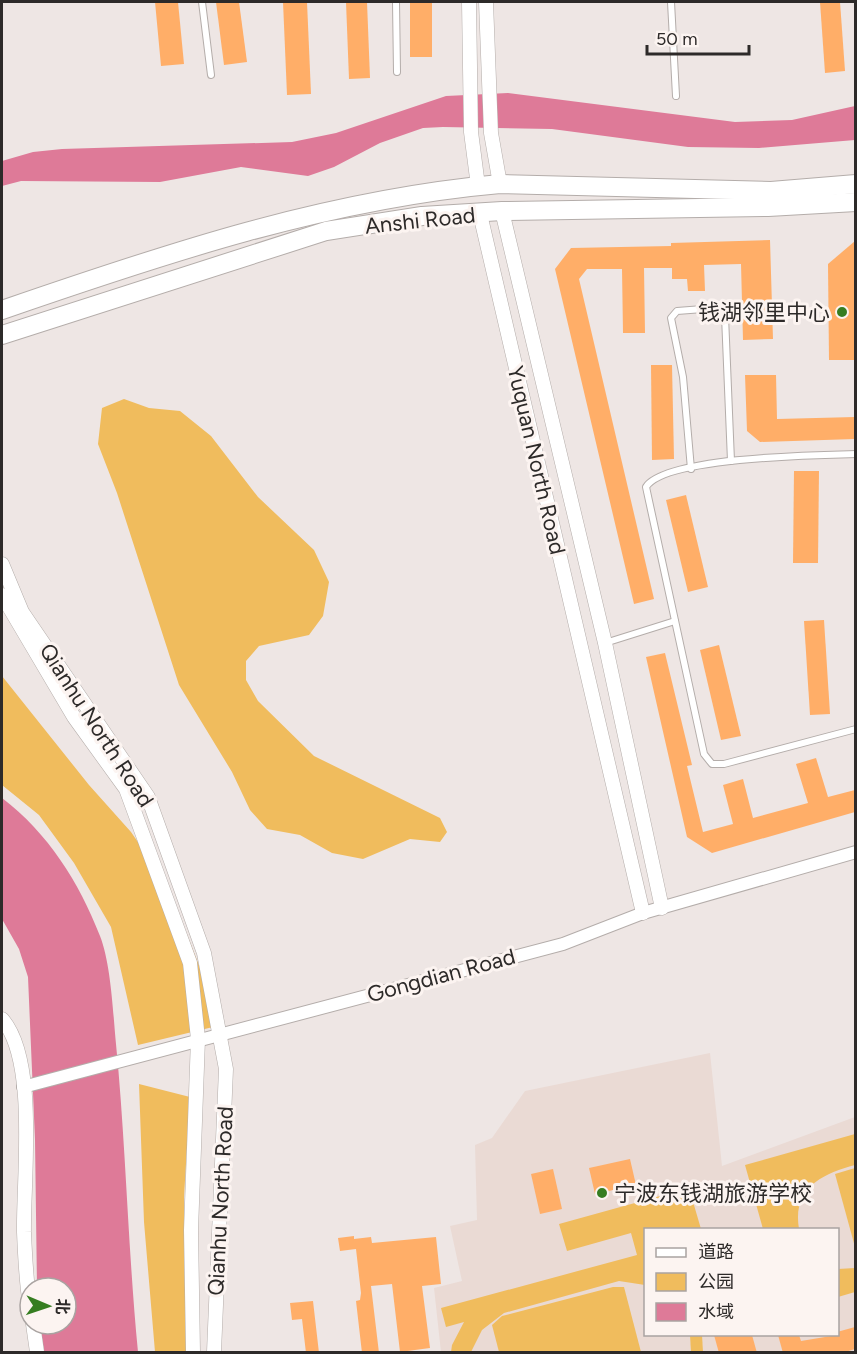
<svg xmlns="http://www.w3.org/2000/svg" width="857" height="1354" font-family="Figtree,'Noto Sans SC',sans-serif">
<rect width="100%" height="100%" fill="#eee6e4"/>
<path fill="#eadad4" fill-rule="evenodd" d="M710 1053 722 1166 855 1117V1352H441L434 1288 462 1281 450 1226 477 1220 475 1145 492 1138 525 1091ZM646 1230H838V1334H646Z"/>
<g fill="#f0bc5d">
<polygon points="124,399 149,408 180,411 211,436 258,497 314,550 329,582 323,616 309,635 259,646 246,661 246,680 258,701 314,756 440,818 447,832 440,842 410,839 363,859 332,853 300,835 267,829 250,810 232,772 179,685 117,493 98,444 102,408"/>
<polygon points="2,676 89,785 131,832 168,886 200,968 213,1027 138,1045 111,927 74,863 39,815 2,785"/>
<polygon points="139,1084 190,1097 184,1197 187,1352 155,1352 144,1222"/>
<path d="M855 1134V1165C822 1174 792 1188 799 1229H763L745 1165Z"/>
<polygon points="855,1168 856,1168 855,1247 835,1174"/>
<polygon points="689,1188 701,1229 646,1230 645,1285 619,1281 504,1313 482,1330 471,1352 451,1352 452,1345 464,1322 446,1327 441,1308 637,1255 631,1233 567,1251 559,1224"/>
<polygon points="855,1268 855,1292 838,1297 838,1269"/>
<polygon points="613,1287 624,1287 641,1352 499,1352 492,1325 502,1316"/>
<polygon points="690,1335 702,1335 703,1352 691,1352"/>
</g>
<g fill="#de7a98">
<polygon points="508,93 735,122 792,120 855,106 855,140 759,148 688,147 552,129 443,127 423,128 380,143 334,167 308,176 241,167 160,182 21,181 2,186 2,161 33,152 62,149 292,142 336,133 446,96"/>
<path d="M2 798C48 833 79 882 100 936 111 964 113 1013 116 1044 126 1147 128 1250 138 1352H44L40 1324H66V1288H37L35 1140 28 977 19 949 2 919Z"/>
</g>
<g fill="#ffae68">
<polygon points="155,2 178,2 184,64 161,66"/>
<polygon points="216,2 239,2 247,62 224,65"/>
<polygon points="283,2 307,2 311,94 287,95"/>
<polygon points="346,2 367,2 370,78 349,79"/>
<rect x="410" y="2" width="22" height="55"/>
<polygon points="820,2 840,2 845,71 825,73"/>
<polygon points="770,240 773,339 743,340 741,264 704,265 705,291 688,291 687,279 672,279 672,268 644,268 645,333 623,333 622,269 587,269 579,279 654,599 634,604 555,269 571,248 671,246 671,243"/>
<polygon points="855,241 855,360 829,360 828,264"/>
<polygon points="651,365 672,365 674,459 652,460"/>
<polygon points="745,375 776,375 777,419 855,417 855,439 760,442 747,431"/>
<polygon points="794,471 819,471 818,563 793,563"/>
<polygon points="686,495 708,587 688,592 666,500"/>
<polygon points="824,620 830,714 810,715 804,621"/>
<polygon points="719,645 741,736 721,740 700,650"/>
<polygon points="665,653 692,765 687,766 703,832 733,824 723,785 743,779 753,818 808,803 796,764 816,758 828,797 855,790 855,812 712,853 687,837 646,657"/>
<polygon points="630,1159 636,1185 595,1194 589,1168"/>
<polygon points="553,1169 562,1209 540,1214 531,1174"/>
<polygon points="354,1236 354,1239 371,1237 372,1243 436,1237 441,1284 422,1286 430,1348 400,1352 392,1284 371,1286 379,1353 362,1353 356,1301 360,1300 361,1293 356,1249 340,1251 338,1238"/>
<polygon points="313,1301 319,1353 306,1353 302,1319 292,1320 290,1303"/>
<polygon points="855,1327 855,1349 842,1353 783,1353 778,1335 799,1335 801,1341 837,1335 837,1332"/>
<polygon points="714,1335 752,1335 757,1353 719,1353"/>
</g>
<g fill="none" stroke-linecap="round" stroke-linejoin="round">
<defs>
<g id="service">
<polyline points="202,2 211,75"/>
<polyline points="396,2 397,72"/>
<polyline points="671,2 676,96"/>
<path d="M856 454C818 455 665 457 646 487L704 754 712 764H724L856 729"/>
<polyline points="691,469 683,377 671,318 677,311 716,308 725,316 731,461"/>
<polyline points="605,643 675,621"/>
</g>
<polyline id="minor" points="23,1087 563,944 643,913 856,852"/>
<g id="tertiary">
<polyline points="469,2 471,132 478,186"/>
<polyline points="486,2 491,133 500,184"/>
<polyline points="502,211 605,643 662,908"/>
<polyline points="480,214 643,913"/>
<polyline points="2,564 22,612 148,797 204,953 226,1069 214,1352"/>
<polyline points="2,595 74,717 126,789 190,963 198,1039 191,1230 193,1352"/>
<path d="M2 1019C38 1060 23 1178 24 1232 25 1256 26 1281 30 1305"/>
<polyline points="33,1324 37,1352"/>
</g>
<g id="primary">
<path d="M2 310C164 254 328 199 500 184L771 191 856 184"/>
<polyline points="2,335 326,231 422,216 502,211 768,207 856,202"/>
</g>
</defs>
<use href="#service" stroke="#b4adaa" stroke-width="8"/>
<use href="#minor" stroke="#b4adaa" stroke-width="14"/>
<use href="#tertiary" stroke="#b4adaa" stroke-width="15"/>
<use href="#primary" stroke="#b4adaa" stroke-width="20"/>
<use href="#service" stroke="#fff" stroke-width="6"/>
<use href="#minor" stroke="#fff" stroke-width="12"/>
<use href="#tertiary" stroke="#fff" stroke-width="14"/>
<use href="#primary" stroke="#fff" stroke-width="18"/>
</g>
<g fill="#367d21" stroke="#fcf4f1" stroke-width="2">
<circle cx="842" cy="312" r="6"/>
<circle cx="602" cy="1193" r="6"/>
</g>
<g text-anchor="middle" stroke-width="6" stroke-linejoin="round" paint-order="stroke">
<g font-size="22" fill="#2d2a29" stroke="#fcf4f1">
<text transform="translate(420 220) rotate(-6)" y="8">Anshi Road</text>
<text transform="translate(537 460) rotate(77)" y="8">Yuquan North Road</text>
<text transform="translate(97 725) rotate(57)" y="8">Qianhu North Road</text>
<text transform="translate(441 975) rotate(-15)" y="8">Gongdian Road</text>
<text transform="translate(220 1201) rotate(-87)" y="8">Qianhu North Road</text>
</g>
<g font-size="22" fill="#2d2a29" stroke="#fcf4f1" text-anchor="end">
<text x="830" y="320">钱湖邻里中心</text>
<text x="614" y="1201" text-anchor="start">宁波东钱湖旅游学校</text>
</g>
</g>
<rect width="857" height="1354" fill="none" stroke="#2d2a29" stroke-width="6"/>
<rect x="644" y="1228" width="195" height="108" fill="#fcf4f1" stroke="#a9a3a1" stroke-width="1.5"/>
<rect x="656" y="1248" width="30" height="9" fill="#ffffff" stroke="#a9a3a1" stroke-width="1.5"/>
<text x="698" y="1258" font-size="18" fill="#2d2a29">道路</text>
<rect x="656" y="1273" width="30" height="18" fill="#f0bc5d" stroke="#a9a3a1" stroke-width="1.5"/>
<text x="698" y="1288" font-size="18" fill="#2d2a29">公园</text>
<rect x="656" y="1303" width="30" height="18" fill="#de7a98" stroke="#a9a3a1" stroke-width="1.5"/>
<text x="698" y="1318" font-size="18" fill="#2d2a29">水域</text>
<g transform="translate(48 1306) rotate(92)"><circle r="28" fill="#fcf4f1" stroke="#a9a3a1" stroke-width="1.5"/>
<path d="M0-4.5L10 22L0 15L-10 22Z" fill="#367d21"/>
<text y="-9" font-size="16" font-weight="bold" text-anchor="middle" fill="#2d2a29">北</text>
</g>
<path d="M647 45v9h102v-9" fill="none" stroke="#2d2a29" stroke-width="3"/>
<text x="656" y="45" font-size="18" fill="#2d2a29" stroke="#fcf4f1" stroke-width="4.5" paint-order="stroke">50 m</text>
</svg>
